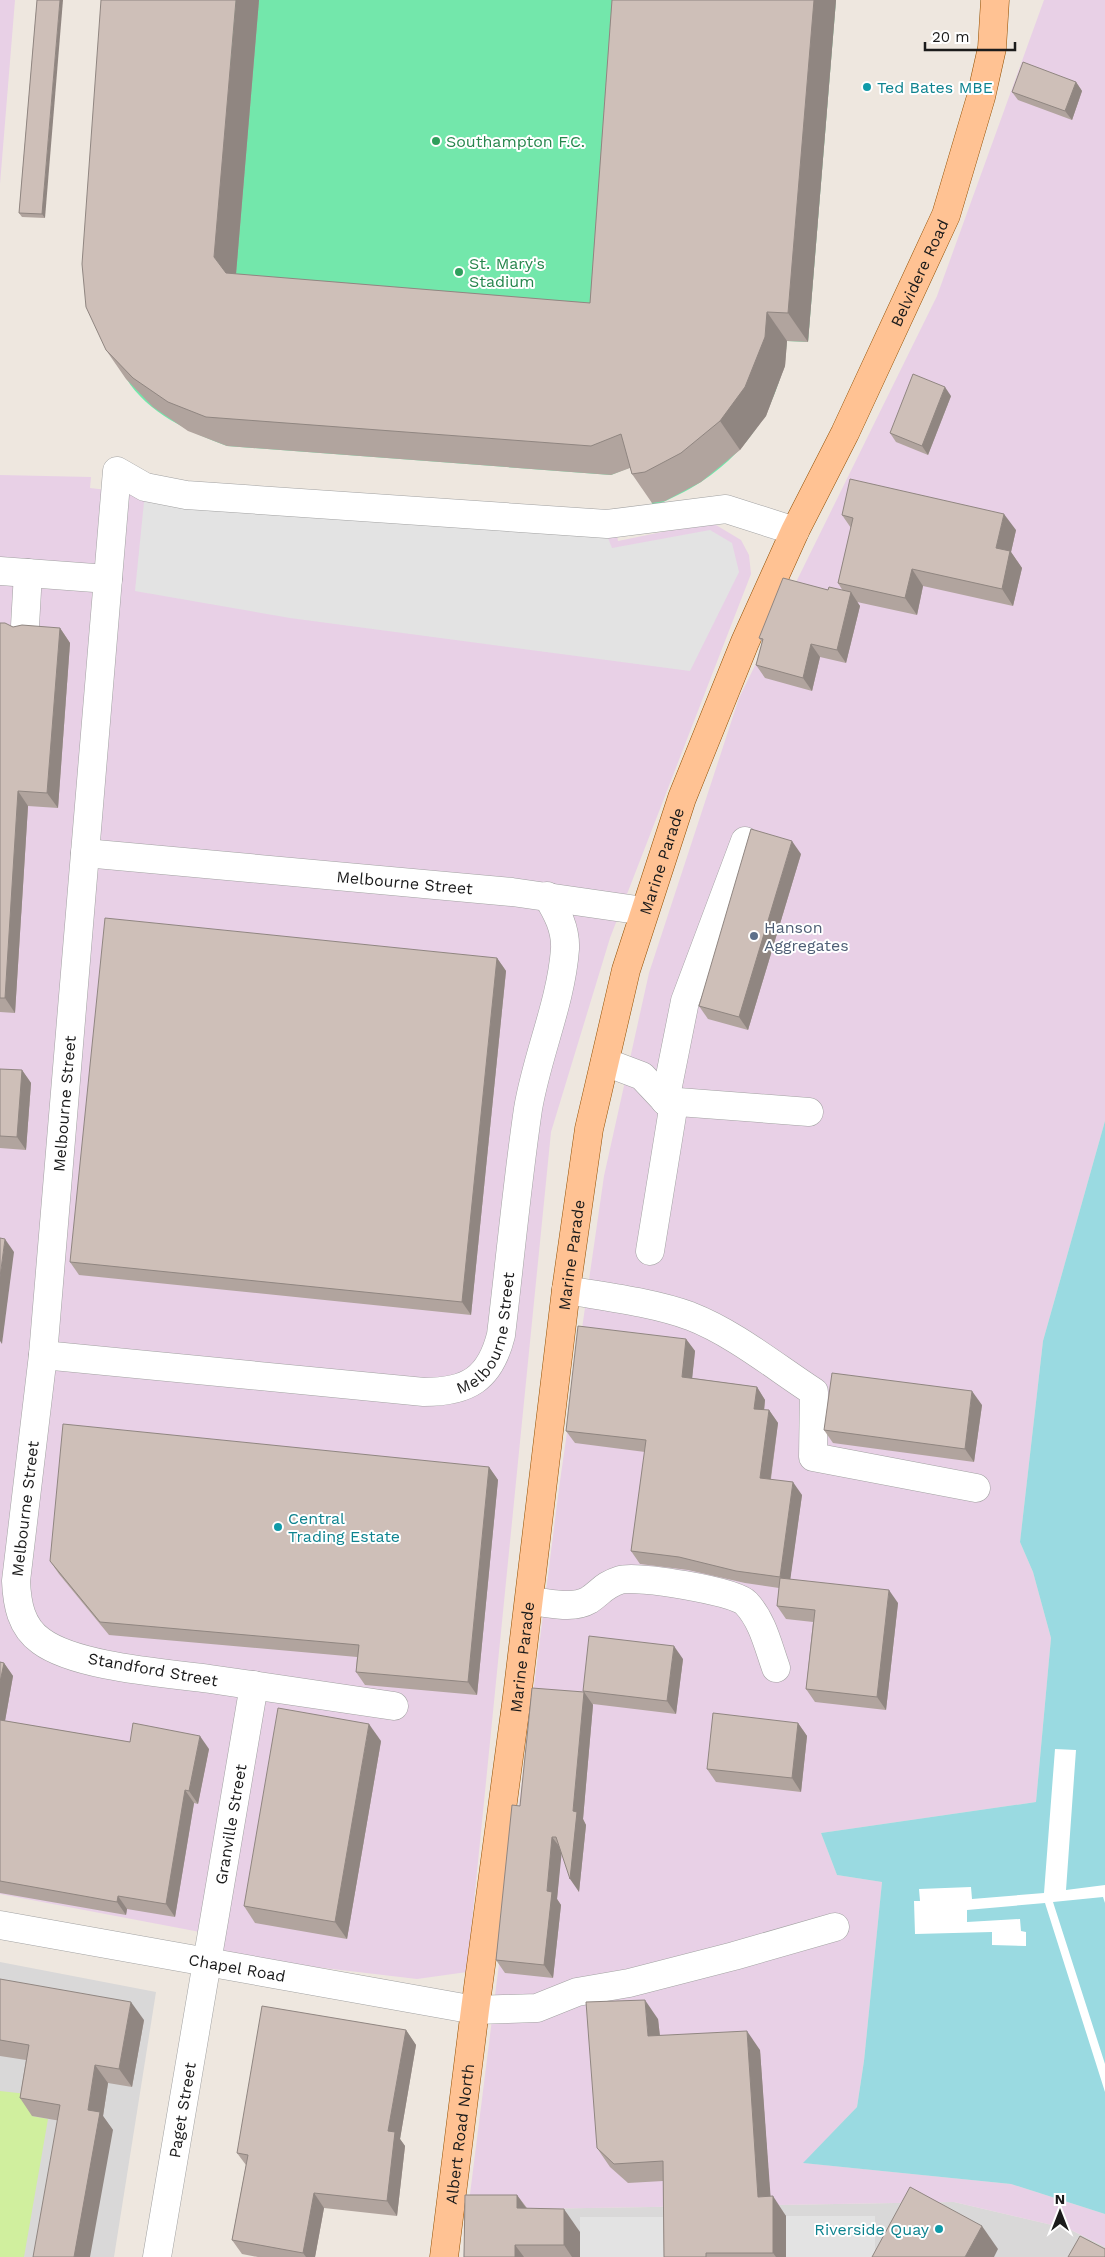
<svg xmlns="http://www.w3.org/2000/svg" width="1105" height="2257" font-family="'Work Sans',sans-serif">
<rect width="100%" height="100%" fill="#eee7df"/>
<g fill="#d9d8d8">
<polygon points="0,1962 156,1992 114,2257 0,2257"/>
<polygon points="954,2202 1069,2229 1105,2247 1105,2257 463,2257 468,2210"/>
</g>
<g fill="#e8d0e6">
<polygon points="0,0 15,0 0,184"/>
<polygon points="1044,0 1105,0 1105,1121 1043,1341 1020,1542 1033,1572 1051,1638 1036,1802 821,1833 837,1875 882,1882 864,2061 857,2107 804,2163 1011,2184 1105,2214 1105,2247 1069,2229 954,2202 468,2210 559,1488 604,1176 649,973 739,698 937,296"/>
<polygon points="0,475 91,477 90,488 166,497 616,530 618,541 711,522 741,540 749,555 751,574 610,938 551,1132 467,1972 417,1979 198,1953 200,1932 0,1894"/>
</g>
<polygon fill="#d0ef9e" points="0,2091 36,2095 32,2116 48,2119 24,2257 0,2257"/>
<path fill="#73e7ab" d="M124 0H836L808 342 787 341C782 400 750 450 701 482 686 492 669 499 653 507L641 463 611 475 227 446C190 432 147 413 126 378 118 365 113 349 106 336Z"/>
<g fill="#e3e3e3">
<polygon points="144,502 606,533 612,548 710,530 732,543 739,572 690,671 290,618 135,591"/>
<rect x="786" y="2216" width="89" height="41"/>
<rect x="580" y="2217" width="97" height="40"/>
</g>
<polygon fill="#9adae1" points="1105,1121 1105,2214 1011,2184 803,2163 857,2107 864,2061 882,1882 837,1875 821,1833 1036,1802 1051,1638 1033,1572 1020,1542 1043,1341"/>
<polygon fill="#fff" points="1055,1749 1076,1750 1066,1890 1105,1885 1105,1903 1103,1897 1053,1902 1105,2064 1105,2092 1045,1903 967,1910 967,1922 1020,1919 1021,1931 1026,1932 1026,1946 992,1945 992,1932 915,1934 914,1901 920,1901 919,1889 971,1887 972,1899 1044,1893"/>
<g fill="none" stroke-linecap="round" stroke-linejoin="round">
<defs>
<g id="minor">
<polyline points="0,571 108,579"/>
<polyline points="25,626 28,573"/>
<polyline points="745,841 685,1001 665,1101 809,1112"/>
<path id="s1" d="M85 853 512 892 644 911"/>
<polyline points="605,1062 642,1076 673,1109 650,1251"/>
<path d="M566 1290C606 1297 651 1302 690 1316 734 1333 774 1366 814 1392L813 1457 976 1488"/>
<path id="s2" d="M43 1355 424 1392C468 1392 490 1379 501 1335 510 1260 517 1184 528 1109 537 1055 561 1003 565 949 566 929 557 912 547 896"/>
<path d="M529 1601C547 1602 572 1610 589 1600 601 1592 604 1585 620 1580 636 1575 735 1591 746 1603 763 1621 768 1646 776 1668"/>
<path id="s3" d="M394 1706C333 1697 272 1688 210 1679 166 1673 76 1667 41 1641 21 1627 17 1604 16 1581L43 1355 117 471 145 487 186 495 607 524 726 509 795 531"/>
<path id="s4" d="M0 1925 475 2010 537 2008 577 1992 629 1983 734 1956 835 1927"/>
<path id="s5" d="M157 2257 254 1685"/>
</g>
<g id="major">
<path id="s6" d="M444 2257 475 2010 517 1697 566 1290 589 1129 626 970 682 798 745 642 795 531 845 433 946 215 981 97 992 48 995 0"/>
</g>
</defs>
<use href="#minor" stroke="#a2a2a2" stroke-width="29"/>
<use href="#major" stroke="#924f00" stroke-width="29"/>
<use href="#minor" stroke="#fff" stroke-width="28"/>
<use href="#major" stroke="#ffc293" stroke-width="28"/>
</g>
<g fill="#b1a49e">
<polygon points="37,0 45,218 22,217 19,213"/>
<polygon points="259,0 236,274 590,303 612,0 836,0 808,342 787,341 785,366 766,416 740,450 701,482 665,501 652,503 632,474 630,468 611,475 227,446 188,431 153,407 126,379 106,350"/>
<polygon points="1076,82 1082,91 1072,120 1018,100 1012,92"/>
<polygon points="951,396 928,455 896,442 890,433"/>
<polygon points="842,515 1016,530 1011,552 1022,568 1013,606 923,586 917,615 857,602 860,606 846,663 820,657 812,691 765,678 756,665 762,642 759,638 828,590 843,591 838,583 851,528"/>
<polygon points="0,623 13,627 60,628 70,643 58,808 28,806 15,1013 0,1012"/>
<polygon points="801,854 748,1030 708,1019 699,1006"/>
<polygon points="497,958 506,971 471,1315 79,1275 70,1262"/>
<polygon points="0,1069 22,1070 31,1083 26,1150 0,1148"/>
<polygon points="686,1339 695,1351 692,1378 757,1387 765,1400 764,1410 769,1410 778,1423 771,1479 802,1495 790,1579 898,1603 886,1710 815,1702 806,1689 813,1622 786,1619 777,1606 779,1588 745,1583 688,1570 640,1564 631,1551 645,1452 575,1443 566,1431"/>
<polygon points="982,1405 974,1462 833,1443 824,1430"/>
<polygon points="489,1467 498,1480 477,1695 365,1685 356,1672 357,1657 109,1635 59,1574 50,1561"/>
<polygon points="683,1659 676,1714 593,1704 593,1705 583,1819 586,1825 579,1892 561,1852 557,1899 561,1905 553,1978 505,1973 496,1960 583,1692 583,1691"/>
<polygon points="0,1662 4,1663 13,1676 5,1721 130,1742 209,1749 198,1804 194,1803 175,1917 127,1909 126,1915 0,1893"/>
<polygon points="798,1723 807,1736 801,1792 716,1782 707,1769"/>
<polygon points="381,1741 347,1939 255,1923 244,1906"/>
<polygon points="0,1979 144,2020 132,2087 108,2083 103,2116 113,2130 32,2116 20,2098 26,2060 0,2056"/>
<polygon points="658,2019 660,2036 760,2050 770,2196 786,2216 786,2257 664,2257 663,2181 628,2183 610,2167 597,2148"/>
<polygon points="406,2030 416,2045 400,2139 405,2146 397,2216 324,2208 315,2257 258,2257 242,2254 232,2240 246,2165 237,2153"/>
<polygon points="517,2195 527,2208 580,2232 580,2257 464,2257"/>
</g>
<g fill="#908681">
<polygon points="60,0 63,0 45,218 42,214"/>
<polygon points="236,0 259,0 235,286 214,257"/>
<polygon points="814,0 836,0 808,342 788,313"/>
<polygon points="1076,82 1082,91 1072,120 1065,111"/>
<polygon points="767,312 787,341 785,366 766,416 740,450 720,421"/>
<polygon points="945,387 951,396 928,455 922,446"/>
<polygon points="1004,514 1016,530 1011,552 1022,568 1013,606 1002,589 996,548"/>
<polygon points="912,569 923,586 917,615 905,598"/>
<polygon points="851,592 860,606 846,663 837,650"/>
<polygon points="60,628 70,643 58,808 47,793"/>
<polygon points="811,644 820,657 812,691 803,678"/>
<polygon points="18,791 28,806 15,1013 5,998"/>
<polygon points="792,841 801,854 748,1030 739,1017"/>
<polygon points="497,958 506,971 471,1315 462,1302"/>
<polygon points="22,1070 31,1083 26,1150 17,1137"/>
<polygon points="5,1239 14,1252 2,1344 0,1341 0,1277"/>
<polygon points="686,1339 695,1351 691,1389 682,1377"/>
<polygon points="757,1387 765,1400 763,1421 754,1409"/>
<polygon points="972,1391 982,1405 974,1462 965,1449"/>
<polygon points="769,1410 778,1423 769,1490 760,1478"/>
<polygon points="489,1467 498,1480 477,1695 468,1682"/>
<polygon points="793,1482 802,1495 789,1589 780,1577"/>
<polygon points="889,1590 898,1603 886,1710 877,1697"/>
<polygon points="674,1646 683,1659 676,1714 667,1701"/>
<polygon points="4,1663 13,1676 3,1732 0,1728 0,1682"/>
<polygon points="584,1692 593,1705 583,1819 586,1825 579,1892 570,1879 573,1811"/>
<polygon points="798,1723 807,1736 801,1792 792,1778"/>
<polygon points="369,1724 381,1741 347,1939 335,1922"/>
<polygon points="200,1736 209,1749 198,1804 189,1791"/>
<polygon points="185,1790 194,1803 175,1917 166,1904"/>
<polygon points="552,1837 562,1850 557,1899 561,1905 553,1978 544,1965 547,1891"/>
<polygon points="118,1896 127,1909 126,1915 117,1902"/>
<polygon points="645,2000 658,2019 662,2055 648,2036"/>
<polygon points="131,2002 144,2020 132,2087 119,2069"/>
<polygon points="406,2030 416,2045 400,2139 405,2146 397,2216 387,2201 388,2131"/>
<polygon points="747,2031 760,2050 772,2216 758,2197"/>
<polygon points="95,2065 108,2083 103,2116 113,2130 90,2257 74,2257 88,2110"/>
<polygon points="314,2193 324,2208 315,2257 306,2257 303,2253"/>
<polygon points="517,2195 533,2218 517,2208"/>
<polygon points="773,2196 786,2216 786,2257 776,2257 773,2253"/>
<polygon points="564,2209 580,2232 580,2257 572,2257 564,2245"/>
<polygon points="982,2226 998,2249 994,2257 965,2257"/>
<polygon points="515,2245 524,2257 515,2257"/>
</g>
<g fill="#cebfb8" stroke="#908681">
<polygon points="37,0 60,0 42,214 19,213"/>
<polygon points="101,0 236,0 214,257 226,273 590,303 612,0 814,0 788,313 767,312 765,337 745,387 720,421 681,453 645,472 632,474 621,434 591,446 206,417 168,402 133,378 106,350 86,307 82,264"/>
<polygon points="1023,62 1076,82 1065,111 1012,92"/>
<polygon points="913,374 945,387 922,446 890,433"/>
<polygon points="850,479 1004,514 996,548 1010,551 1002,589 912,569 905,598 838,583 853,518 842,515"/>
<polygon points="783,578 828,590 829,587 851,592 837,650 811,644 803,678 756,665 763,639 759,638"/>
<polygon points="0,623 5,623 13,627 22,625 60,628 47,793 18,791 5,998 0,998"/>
<polygon points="751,829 792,841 739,1017 699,1006"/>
<polygon points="105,918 497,958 462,1302 70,1262"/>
<polygon points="0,1069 22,1070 17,1137 0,1136"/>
<polygon points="0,1238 5,1239 0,1277"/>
<polygon points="578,1326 686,1339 682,1377 757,1387 754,1409 769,1410 760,1478 793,1482 780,1577 736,1571 679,1557 631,1551 646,1440 566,1431"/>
<polygon points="832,1373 972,1391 965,1449 824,1430"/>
<polygon points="63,1424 489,1467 468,1682 356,1672 359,1645 100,1622 50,1561"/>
<polygon points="780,1578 889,1590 877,1697 806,1689 815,1610 777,1606"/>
<polygon points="589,1636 674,1646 667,1701 583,1691"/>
<polygon points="0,1662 4,1663 0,1682"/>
<polygon points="532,1688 584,1692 573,1811 577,1812 570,1879 556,1837 552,1837 547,1891 552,1892 544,1965 496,1960 512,1805 520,1806"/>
<polygon points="278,1708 369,1724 335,1922 244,1906"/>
<polygon points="713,1713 798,1723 792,1778 707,1769"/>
<polygon points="0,1720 130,1742 133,1723 200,1736 189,1791 185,1790 166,1904 118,1896 117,1902 0,1881"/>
<polygon points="0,1979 131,2002 119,2069 95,2065 88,2110 100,2112 74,2257 33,2257 60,2105 20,2098 29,2045 0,2040"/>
<polygon points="645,2000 648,2036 747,2031 758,2197 773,2196 773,2253 706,2253 706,2257 664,2257 663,2161 614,2164 597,2148 586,2002"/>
<polygon points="262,2006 406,2030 388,2131 395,2132 387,2201 314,2193 303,2253 232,2240 248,2155 237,2153"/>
<polygon points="910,2187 982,2226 965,2257 872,2257"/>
<polygon points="465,2195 517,2195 517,2208 564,2209 564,2245 515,2245 515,2257 464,2257"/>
<polygon points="1080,2236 1105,2249 1105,2257 1068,2257"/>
</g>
<g fill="#0f9aa8" stroke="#fff" stroke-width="2">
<circle cx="867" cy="87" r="5"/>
<circle cx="278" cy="1527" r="5"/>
<circle cx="939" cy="2229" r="5"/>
</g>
<g fill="#2e9e5b" stroke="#fff" stroke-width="2">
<circle cx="436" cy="141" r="5"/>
<circle cx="459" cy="272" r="5"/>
</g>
<circle fill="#5c6f8a" stroke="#fff" stroke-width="2" cx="754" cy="936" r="5"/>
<g text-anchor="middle" stroke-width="4" stroke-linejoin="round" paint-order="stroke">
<g font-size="16" fill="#0d838f" stroke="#fff" text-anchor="start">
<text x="877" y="93">Ted Bates MBE</text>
<text x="288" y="1524">Central<tspan x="288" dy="18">Trading Estate</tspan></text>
<text x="929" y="2235" text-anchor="end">Riverside Quay</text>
</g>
<g font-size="16" fill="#27864d" stroke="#fff" text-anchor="start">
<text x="446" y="147">Southampton F.C.</text>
<text x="469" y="269">St. Mary's<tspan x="469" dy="18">Stadium</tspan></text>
</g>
<g font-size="16" fill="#1b1b1b" stroke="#fff">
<text dy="6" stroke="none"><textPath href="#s6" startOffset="2058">Belvidere Road</textPath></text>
<text dy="6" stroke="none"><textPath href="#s6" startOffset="1415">Marine Parade</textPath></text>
<text dy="6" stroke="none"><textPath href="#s1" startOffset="321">Melbourne Street</textPath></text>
<text dy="6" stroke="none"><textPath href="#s3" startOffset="908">Melbourne Street</textPath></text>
<text dy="6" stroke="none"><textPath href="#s6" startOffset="1010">Marine Parade</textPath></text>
<text dy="6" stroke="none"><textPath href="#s2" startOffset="484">Melbourne Street</textPath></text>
<text dy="6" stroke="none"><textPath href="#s3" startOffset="501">Melbourne Street</textPath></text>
<text dy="6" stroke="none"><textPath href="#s6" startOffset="605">Marine Parade</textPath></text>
<text transform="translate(153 1669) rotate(10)" y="6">Standford Street</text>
<text dy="6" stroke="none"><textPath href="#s5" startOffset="439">Granville Street</textPath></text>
<text dy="6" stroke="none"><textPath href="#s4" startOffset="241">Chapel Road</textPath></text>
<text dy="6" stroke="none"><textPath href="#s5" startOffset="149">Paget Street</textPath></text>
<text dy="6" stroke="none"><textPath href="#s6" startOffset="124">Albert Road North</textPath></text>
</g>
<g font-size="16" fill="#4e5e75" stroke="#fff" text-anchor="start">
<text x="764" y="933">Hanson<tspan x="764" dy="18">Aggregates</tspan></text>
</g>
</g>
<g transform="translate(1060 2212)" stroke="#ffffff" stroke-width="4" paint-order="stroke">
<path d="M0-4L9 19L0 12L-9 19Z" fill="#1b1b1b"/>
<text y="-8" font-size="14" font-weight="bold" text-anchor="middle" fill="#1b1b1b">N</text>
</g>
<path d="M925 42v8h90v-8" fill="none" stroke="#1b1b1b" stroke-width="2.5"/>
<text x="932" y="42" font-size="15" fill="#1b1b1b" stroke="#ffffff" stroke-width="4" paint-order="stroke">20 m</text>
</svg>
